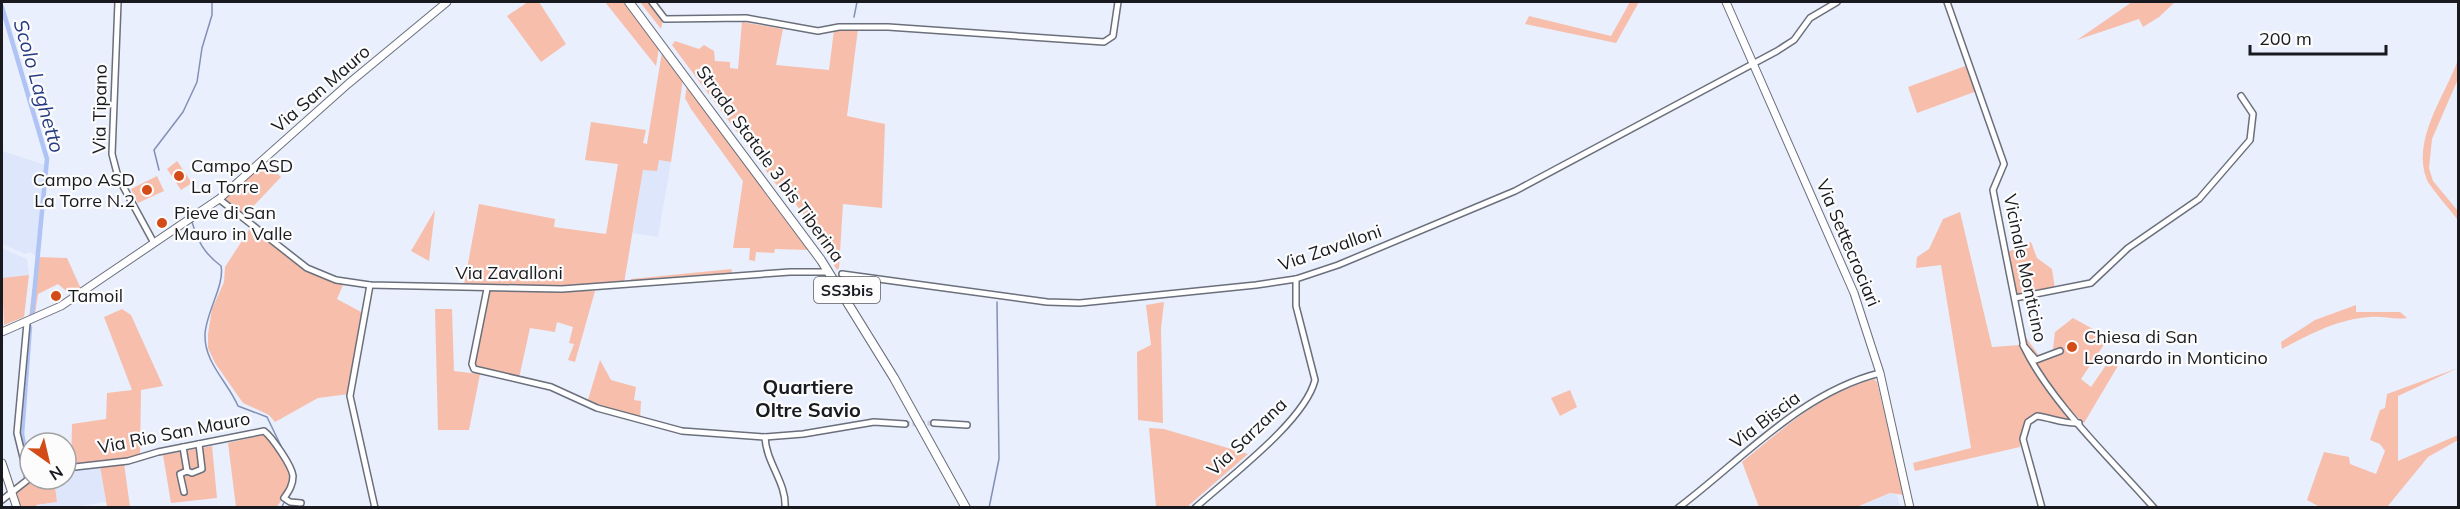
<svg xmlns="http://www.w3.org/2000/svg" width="2460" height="509" font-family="Mulish,sans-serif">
<rect width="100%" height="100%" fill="#e9effd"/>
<g fill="#dee6fc">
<polygon points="2,151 46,165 37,257 30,252 25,254 2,244"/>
<polygon points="658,160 671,162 658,237 633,233 643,169"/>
<polygon points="2,248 27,259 29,275 2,278"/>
<polygon points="100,466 106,502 74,507 36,506 57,502 54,479 66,479 66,470"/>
<polygon points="1891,493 1897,495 1900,507 1857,508"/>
</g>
<g fill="#f7beac">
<polygon points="528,2 539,2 566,44 541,62 507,16"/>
<polygon points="605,2 623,2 659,48 656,66"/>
<polygon points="640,2 650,2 663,19 661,29"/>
<polygon points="1630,2 1639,2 1616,43 1525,24 1529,16 1611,36"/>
<polygon points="2132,2 2175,2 2159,17 2143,27 2139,19 2077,40"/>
<polygon points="742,22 783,29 776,65 829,70 834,30 858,29 847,116 885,124 882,208 843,204 839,268 837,270 811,231 809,223 793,200 781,191 672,45 675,41 699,49 704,45 714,51 715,61 730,62 730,68 738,69"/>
<polygon points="662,52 683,79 671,162 659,160 657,171 643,170 624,283 546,287 464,285 479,204 555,219 554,227 606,234 618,164 585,160 591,122 646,130 643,143 647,144"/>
<path d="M2458 60V79L2432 139 2429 168 2433 181 2458 211V220C2452 212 2430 187 2427 180 2411 140 2445 96 2458 60Z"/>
<polygon points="1968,65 1977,91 1917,113 1908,87"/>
<polygon points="687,85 809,250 775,249 774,253 756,252 755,261 749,260 750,248 733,248 743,181 691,109 685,98"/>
<polygon points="177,161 192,183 181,190 167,169"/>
<polygon points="265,162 281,177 244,216 223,199"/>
<polygon points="157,176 164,191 138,203 131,189"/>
<polygon points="435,210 429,261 411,251"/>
<polygon points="1960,212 1992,347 2021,345 2076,422 2061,422 2037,413 2021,436 2020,447 1915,471 1913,463 1971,448 1941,265 1916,268 1917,257 1929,249 1943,219"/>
<polygon points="251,227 302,268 343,285 337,299 363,313 349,394 318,398 275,422 269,415 243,403 215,363 208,348 208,334 212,309 224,282 225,267"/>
<polygon points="2031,242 2037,258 2052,269 2055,289 2016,299 2005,253"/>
<polygon points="37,257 67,258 81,289 71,295 58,284 38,294 35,314 29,317"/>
<polygon points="732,269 731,275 631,283 631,279"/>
<polygon points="29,275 24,317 4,325 2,278"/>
<polygon points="488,291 595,291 575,362 568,360 574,344 569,343 573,327 557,322 555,332 530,328 519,378 474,368"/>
<polygon points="1164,302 1161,329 1163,423 1138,420 1137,352 1151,345 1146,305"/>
<path d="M2356 305V312H2400L2407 318C2395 320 2382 316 2370 317 2338 319 2310 334 2282 349L2281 342 2315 320Z"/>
<polygon points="122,309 131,315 163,386 141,390 140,455 125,460 71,465 72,424 106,419 107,393 132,390 104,317"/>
<polygon points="435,309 452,309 454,371 480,374 469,430 438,430"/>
<path d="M2073 318 2093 329 2105 343 2081 379 2091 387 2115 352 2122 359 2084 423C2057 399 2034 366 2022 332L2040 357 2053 349 2055 332Z"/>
<polygon points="600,360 611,380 636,387 634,400 641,401 640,421 587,403"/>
<polygon points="2458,368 2398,396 2398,461 2458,435 2458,440 2428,457 2387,507 2320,507 2307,500 2324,452 2349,457 2350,464 2376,474 2385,451 2380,444 2370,440 2380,410 2385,408 2387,394"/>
<path d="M1874 379 1877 382 1904 495 1890 493 1857 507H1759L1742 462C1787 426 1817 396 1874 379Z"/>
<polygon points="1570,390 1577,407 1560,416 1551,398"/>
<polygon points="1149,428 1164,429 1248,454 1187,507 1156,507"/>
<path d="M262 435C274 439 292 469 290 482 289 491 281 500 277 507H236L228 443Z"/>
<polygon points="212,446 217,498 171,503 163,455"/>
<polygon points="124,463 130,507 107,507 100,466"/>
<polygon points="32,479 54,479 57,502 36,505 37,507 19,507 16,491"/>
</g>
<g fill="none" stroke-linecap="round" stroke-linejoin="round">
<g stroke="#8290b5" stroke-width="1.5">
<polyline points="854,17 857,2"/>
<polyline points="159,170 154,150 183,112 197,82 202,48 212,15 212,2"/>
<path d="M192 222C198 242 204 253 221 266 225 284 206 313 205 334 204 363 228 382 238 406L267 417 281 446"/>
<polyline points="294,469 295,478"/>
<polyline points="288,498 294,486"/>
<polyline points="281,508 285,501"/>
<polyline points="989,508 999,459 997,302"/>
</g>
<g stroke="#afc3f5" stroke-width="4.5">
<polyline points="2,7 47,159 32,316"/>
<polyline points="29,473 22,434 30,327"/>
</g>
<polyline stroke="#cacfdc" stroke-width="5" stroke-dasharray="5 2.5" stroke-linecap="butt" points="905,424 934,423"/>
<defs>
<g id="minor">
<polyline points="118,2 112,154 118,177 154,243"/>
<polyline points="652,2 665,19 746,18 818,31 839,27 888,27 1104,42 1113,36 1118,2"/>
<path d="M1947 2 2004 164 1993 190 2024 347C2051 403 2112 460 2154 508"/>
<polyline points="219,199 307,268 336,280 370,285 562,289 790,272 825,272"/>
<polyline points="842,274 1047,302 1080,303 1256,285 1296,279 1338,265 1515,191 1777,51 1794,40 1810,18 1837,2"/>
<polyline points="370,285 350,396 375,508"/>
<polyline points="487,289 472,364 474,369 551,387 597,408 682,431 765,437 803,434 874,422 905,424"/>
<polyline points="2015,298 2091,283 2128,248 2199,199 2250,140 2253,114 2241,96"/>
<polyline points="27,323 17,433 28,478"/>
<polyline points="2023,345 2036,360 2060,351"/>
<polyline points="934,423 967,425"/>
<path d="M765 437C766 463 787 483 785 508"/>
<polyline points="183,447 187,471 180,474 184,492"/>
<path d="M66 468 128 461 158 452 264 431C272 437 292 466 293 476 293 485 289 491 284 498L290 502 301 503"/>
<polyline points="187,471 192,473 202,469 199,444"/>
<polyline points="2,500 30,478"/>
<path d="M1195 508C1228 478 1305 421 1315 380L1296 306V279"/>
<path d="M1678 508C1742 460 1800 393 1880 373"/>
<path d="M2042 508 2023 439 2028 422 2037 416C2052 418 2063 424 2079 423"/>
</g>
<g id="major">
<polyline points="1726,2 1854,293 1880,373 1910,508"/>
<polyline points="2,332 61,306 219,199 348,84 447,2"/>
<polyline points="2,463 17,508"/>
</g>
<polyline id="highway" points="629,2 821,260 894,378 966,508"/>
</defs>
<use href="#minor" stroke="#6a6f7b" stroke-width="8"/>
<use href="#major" stroke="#6a6f7b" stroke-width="9"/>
<use href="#highway" stroke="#6a6f7b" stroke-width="10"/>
<use href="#minor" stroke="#fff" stroke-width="5"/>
<use href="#major" stroke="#fff" stroke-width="7"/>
<use href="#highway" stroke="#fff" stroke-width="8"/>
</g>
<g fill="#d34c18" stroke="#fcfcfc" stroke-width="2">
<circle cx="179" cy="176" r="6"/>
<circle cx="147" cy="190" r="6"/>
<circle cx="162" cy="223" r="6"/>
<circle cx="56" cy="296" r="6"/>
<circle cx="2072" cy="347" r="6"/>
</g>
<g text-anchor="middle" stroke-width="4.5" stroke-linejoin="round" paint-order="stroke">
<rect fill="#fcfcfc" stroke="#5c5e61" stroke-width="1.5" x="814" y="277" width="66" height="26" rx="4.5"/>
<g font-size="16" font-weight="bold" fill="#181a1f">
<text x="847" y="296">SS3bis</text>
</g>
<g font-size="18" fill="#181a1f" stroke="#fcfcfc">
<text transform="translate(321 89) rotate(-41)" y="6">Via San Mauro</text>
<text transform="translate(100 109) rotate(-89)" y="6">Via Tipano</text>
<text transform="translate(770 164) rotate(54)" y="6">Strada Statale 3 bis Tiberina</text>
<text transform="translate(1848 243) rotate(67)" y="6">Via Settecrociari</text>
<text transform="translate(1330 248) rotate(-19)" y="6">Via Zavalloni</text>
<text transform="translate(2025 268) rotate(78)" y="6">Vicinale Monticino</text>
<text x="509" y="279">Via Zavalloni</text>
<text transform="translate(1765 420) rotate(-37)" y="6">Via Biscia</text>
<text transform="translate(174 433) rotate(-11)" y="6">Via Rio San Mauro</text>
<text transform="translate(1247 437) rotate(-44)" y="6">Via Sarzana</text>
</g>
<g font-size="18" fill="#181a1f" stroke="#fcfcfc" text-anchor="start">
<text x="191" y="172">Campo ASD<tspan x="191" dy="21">La Torre</tspan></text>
<text x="135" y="186" text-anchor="end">Campo ASD<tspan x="135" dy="21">La Torre N.2</tspan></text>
<text x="174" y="219">Pieve di San<tspan x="174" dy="21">Mauro in Valle</tspan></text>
<text x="68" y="302">Tamoil</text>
<text x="2084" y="343">Chiesa di San<tspan x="2084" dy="21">Leonardo in Monticino</tspan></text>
</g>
<g font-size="20" font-style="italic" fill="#263b81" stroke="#fcfcfc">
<text transform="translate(39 86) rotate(74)" y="7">Scolo Laghetto</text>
</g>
<g font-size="20" font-weight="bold" fill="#181a1f" stroke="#fcfcfc">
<text x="808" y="394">Quartiere<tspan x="808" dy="23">Oltre Savio</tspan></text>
</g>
</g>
<rect width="2460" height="509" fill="none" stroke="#181a1f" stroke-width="6"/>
<g transform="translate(48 461) rotate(146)"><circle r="28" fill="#fcfcfc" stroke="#a1a2a4" stroke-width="1.5"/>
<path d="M0-4.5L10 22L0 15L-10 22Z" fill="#d34c18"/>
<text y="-9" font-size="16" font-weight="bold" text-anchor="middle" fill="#181a1f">N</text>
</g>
<path d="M2250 45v9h136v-9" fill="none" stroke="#181a1f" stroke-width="3"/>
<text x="2259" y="45" font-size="18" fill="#181a1f" stroke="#fcfcfc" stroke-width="4.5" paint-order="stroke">200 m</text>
</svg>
